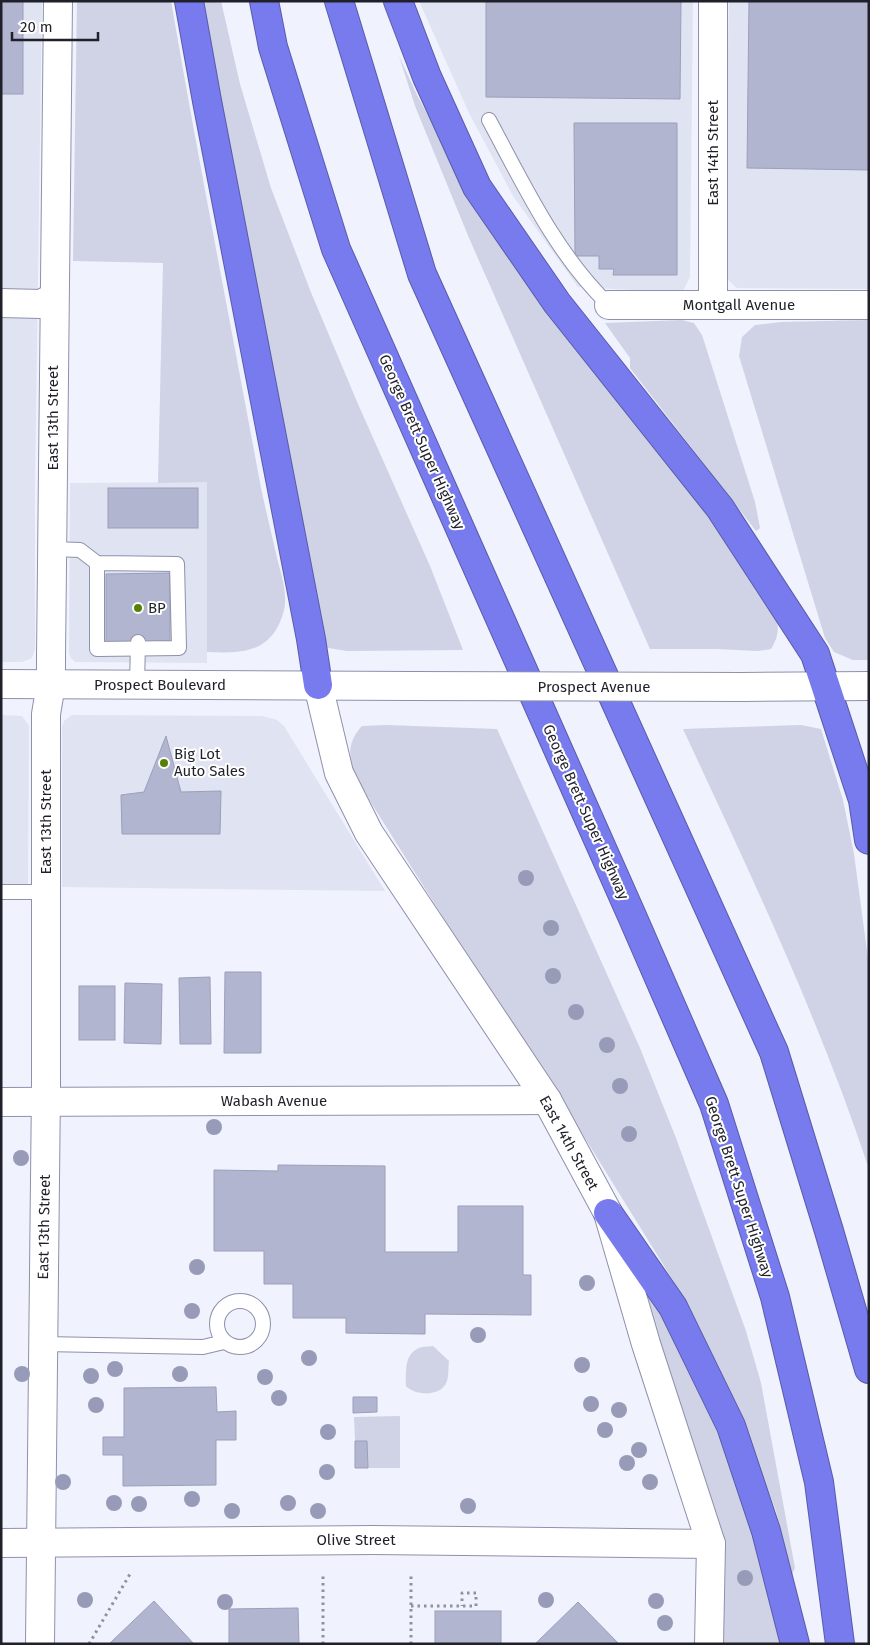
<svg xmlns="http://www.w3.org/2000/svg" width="870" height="1645" font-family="'Fira Sans',sans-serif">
<rect width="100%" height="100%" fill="#f0f2fe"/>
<g fill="#e0e3f1">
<polygon points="1,1 42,1 35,487 35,649 32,658 22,662 1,662"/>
<polygon points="419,1 693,1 690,277 683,291 667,292 578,287 513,196 469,113"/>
<polygon points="729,1 869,1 869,289 737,288 726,278 724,260"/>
<polygon points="207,482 207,663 75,662 71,658 69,653 70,483"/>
<polygon points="1,715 22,716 29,726 28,885 1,885"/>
<polygon points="72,715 262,716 277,720 284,726 385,891 62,887 62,727 64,721"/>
</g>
<g fill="#d0d2e6">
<path d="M77 1H171C199 164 231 326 261 488 266 512 272 535 277 558 281 574 288 594 284 610 273 652 245 654 207 652V482L158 483 163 263 73 261Z"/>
<polygon points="200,1 221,1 240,84 271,188 310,290 358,404 430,566 463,650 347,651 322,647"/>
<path d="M399 56 417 95 466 186 503 249 547 311 764 585C773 607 786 626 771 649L758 651 716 649H650L469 238 415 106Z"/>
<polygon points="682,320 694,323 702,335 709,357 755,502 760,528 756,531 630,368 630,358 605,323"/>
<polygon points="869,320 869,660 853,660 834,652 825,638 739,356 742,337 755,325 781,322"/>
<path d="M386 725 497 729 640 1048 676 1138 746 1331 761 1383 795 1568 792 1574 776 1511 740 1418 682 1295 541 1067 458 941 358 782C349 761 345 744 362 726Z"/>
<path d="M801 725 821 729 843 800 854 854 869 966V1169C819 1018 750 873 683 729Z"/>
<polygon points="641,1277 656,1300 692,1371 734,1472 760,1550 781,1644 718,1644 642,1298"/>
<path d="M433 1346 449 1361C448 1367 449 1375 447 1381 442 1397 415 1396 406 1386 406 1373 404 1356 417 1349 421 1346 429 1347 433 1346Z"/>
<polygon points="400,1416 400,1468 368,1468 367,1441 355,1441 354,1417"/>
</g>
<g fill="#b2b5d0" stroke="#9b9fba">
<rect x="1" y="1" width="22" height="93"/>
<polygon points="486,1 681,1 680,99 486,97"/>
<polygon points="749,1 869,1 869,170 747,168"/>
<polygon points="574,123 677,123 677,275 613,275 614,269 599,269 599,256 575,256"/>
<rect x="108" y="488" width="90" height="40"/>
<polygon points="170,573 170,642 106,643 106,574"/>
<polygon points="166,736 181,792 221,791 220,834 122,834 121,795 144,792"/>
<polygon points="225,972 261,972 261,1053 224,1053"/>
<polygon points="210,977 211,1044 180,1044 179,978"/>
<polygon points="125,983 162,984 161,1044 124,1043"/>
<rect x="79" y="986" width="36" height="54"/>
<polygon points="278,1165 385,1166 385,1252 458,1252 458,1206 523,1206 523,1275 531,1275 531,1315 425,1314 425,1334 346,1333 346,1318 293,1318 293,1284 264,1284 264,1251 214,1251 214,1170 278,1171"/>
<polygon points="216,1387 217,1412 236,1411 236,1440 216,1440 216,1485 123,1486 123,1455 103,1455 103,1437 124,1437 124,1388"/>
<polygon points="353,1397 377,1397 377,1412 353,1413"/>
<polygon points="355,1441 367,1441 368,1468 355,1468"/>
<polygon points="154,1601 194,1644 109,1644"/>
<polygon points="578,1602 619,1644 535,1644"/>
<polygon points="298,1608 299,1644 229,1644 229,1609"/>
<rect x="435" y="1611" width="66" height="33"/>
</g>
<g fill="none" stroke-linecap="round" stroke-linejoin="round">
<defs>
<g id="service">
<path d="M489 120C524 185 556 254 609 305"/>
<polyline points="53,549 80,550 97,563 177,564 179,648 97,649 97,563"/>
<polyline points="137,685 138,642"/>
<polyline points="1,892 46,892"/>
<circle cx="240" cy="1324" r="23"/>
<polyline points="43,1344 203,1347 224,1342"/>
</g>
<g id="minor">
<polyline points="1,303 41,304 54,297"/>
<polyline points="609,305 869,305"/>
<polyline points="713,305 713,1"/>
<polyline points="1,1102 547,1100"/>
<polyline points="1,1543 373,1540 711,1544"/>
<polyline points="40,1644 46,1087 46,714 51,684 51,658 58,1"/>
</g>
<polyline id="tertiary" points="318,685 339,773 369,833 547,1100 608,1213 646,1344 711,1544 709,1644"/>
<g id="secondary">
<polyline points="1,684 410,686"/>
<polyline points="742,687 869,686"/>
</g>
<g id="motorway">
<polyline points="189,1 207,101 311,639 318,685"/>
<polyline points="264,1 273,47 336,249 632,916 714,1104 775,1297 819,1482 840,1644"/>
<polyline points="339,1 422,274 774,1052 829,1231 869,1369"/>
<polyline points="398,1 427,77 477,187 557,303 720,508 815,654 863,800 869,840"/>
<polyline points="608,1213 673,1307 731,1426 766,1531 795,1644"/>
</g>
</defs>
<use href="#service" stroke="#8e91ab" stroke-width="16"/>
<use href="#minor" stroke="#8e91ab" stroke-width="30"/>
<use href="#tertiary" stroke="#8e91ab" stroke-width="30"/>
<use href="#secondary" stroke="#8e91ab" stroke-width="30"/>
<use href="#motorway" stroke="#595ba9" stroke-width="30"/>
<g stroke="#8f919c" stroke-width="3" stroke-dasharray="2.5 4" stroke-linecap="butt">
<polyline points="411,1606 476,1606 476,1593 462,1593 462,1606"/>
<polyline points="89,1644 130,1574"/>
<polyline points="323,1644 323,1575"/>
<polyline points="411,1644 411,1576"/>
</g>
<use href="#service" stroke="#fff" stroke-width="14"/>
<use href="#minor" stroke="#fff" stroke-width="28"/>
<use href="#tertiary" stroke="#fff" stroke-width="28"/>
<use href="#secondary" stroke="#fff" stroke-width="28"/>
<use href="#motorway" stroke="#787bed" stroke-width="28"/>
<defs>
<polyline id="secondary-bridge" points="410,686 742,687"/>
</defs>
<use href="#secondary-bridge" stroke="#8e91ab" stroke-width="30" stroke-linecap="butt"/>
<use href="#secondary-bridge" stroke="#fff" stroke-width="28"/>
</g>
<g fill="#979bb8">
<circle cx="526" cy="878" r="8"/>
<circle cx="551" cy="928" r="8"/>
<circle cx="553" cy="976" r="8"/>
<circle cx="576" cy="1012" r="8"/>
<circle cx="607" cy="1045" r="8"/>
<circle cx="620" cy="1086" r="8"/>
<circle cx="214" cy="1127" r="8"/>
<circle cx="629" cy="1134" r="8"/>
<circle cx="21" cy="1158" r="8"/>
<circle cx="197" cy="1267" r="8"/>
<circle cx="587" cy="1283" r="8"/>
<circle cx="192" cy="1311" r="8"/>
<circle cx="478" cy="1335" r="8"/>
<circle cx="309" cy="1358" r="8"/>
<circle cx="582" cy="1365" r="8"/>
<circle cx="115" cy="1369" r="8"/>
<circle cx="22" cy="1374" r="8"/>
<circle cx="180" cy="1374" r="8"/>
<circle cx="91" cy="1376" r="8"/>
<circle cx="265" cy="1377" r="8"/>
<circle cx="279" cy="1398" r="8"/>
<circle cx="591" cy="1404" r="8"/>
<circle cx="96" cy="1405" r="8"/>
<circle cx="619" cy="1410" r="8"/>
<circle cx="605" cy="1430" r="8"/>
<circle cx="328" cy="1432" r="8"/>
<circle cx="639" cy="1450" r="8"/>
<circle cx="627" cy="1463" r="8"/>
<circle cx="327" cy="1472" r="8"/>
<circle cx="63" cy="1482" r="8"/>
<circle cx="650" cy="1482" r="8"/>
<circle cx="192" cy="1499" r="8"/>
<circle cx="114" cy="1503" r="8"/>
<circle cx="288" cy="1503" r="8"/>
<circle cx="139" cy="1504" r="8"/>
<circle cx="468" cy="1506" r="8"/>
<circle cx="232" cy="1511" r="8"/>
<circle cx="318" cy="1511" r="8"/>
<circle cx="745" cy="1578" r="8"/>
<circle cx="85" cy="1600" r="8"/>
<circle cx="546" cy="1600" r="8"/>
<circle cx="656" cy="1601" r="8"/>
<circle cx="225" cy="1602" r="8"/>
<circle cx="665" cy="1623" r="8"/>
</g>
<g fill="#568006" stroke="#fff" stroke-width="2">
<circle cx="138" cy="608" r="5"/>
<circle cx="164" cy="763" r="5"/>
</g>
<g text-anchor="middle" stroke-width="4" stroke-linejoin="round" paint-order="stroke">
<g font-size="15" fill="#1f202a" stroke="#fff">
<text transform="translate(713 153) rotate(-90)" y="5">East 14th Street</text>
<text x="739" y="310">Montgall Avenue</text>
<text transform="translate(53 418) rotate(-90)" y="5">East 13th Street</text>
<text transform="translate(422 442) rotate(66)" y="5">George Brett Super Highway</text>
<text x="160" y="690">Prospect Boulevard</text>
<text x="594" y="692">Prospect Avenue</text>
<text transform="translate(586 812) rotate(66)" y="5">George Brett Super Highway</text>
<text transform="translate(46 822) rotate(-90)" y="5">East 13th Street</text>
<text x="274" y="1106">Wabash Avenue</text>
<text transform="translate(569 1143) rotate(61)" y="5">East 14th Street</text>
<text transform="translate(739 1187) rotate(72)" y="5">George Brett Super Highway</text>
<text transform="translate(44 1227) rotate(-89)" y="5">East 13th Street</text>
<text x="356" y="1545">Olive Street</text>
</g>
<g font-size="15" fill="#1f202a" stroke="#fff" text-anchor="start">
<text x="148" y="613">BP</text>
<text x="174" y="759">Big Lot<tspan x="174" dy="17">Auto Sales</tspan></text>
</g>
</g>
<rect width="870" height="1645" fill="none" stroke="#1f202a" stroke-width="5"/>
<path d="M12 32v8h86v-8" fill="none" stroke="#1f202a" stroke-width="2.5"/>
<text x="20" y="32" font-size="15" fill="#1f202a" stroke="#ffffff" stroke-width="4" paint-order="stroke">20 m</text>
</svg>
